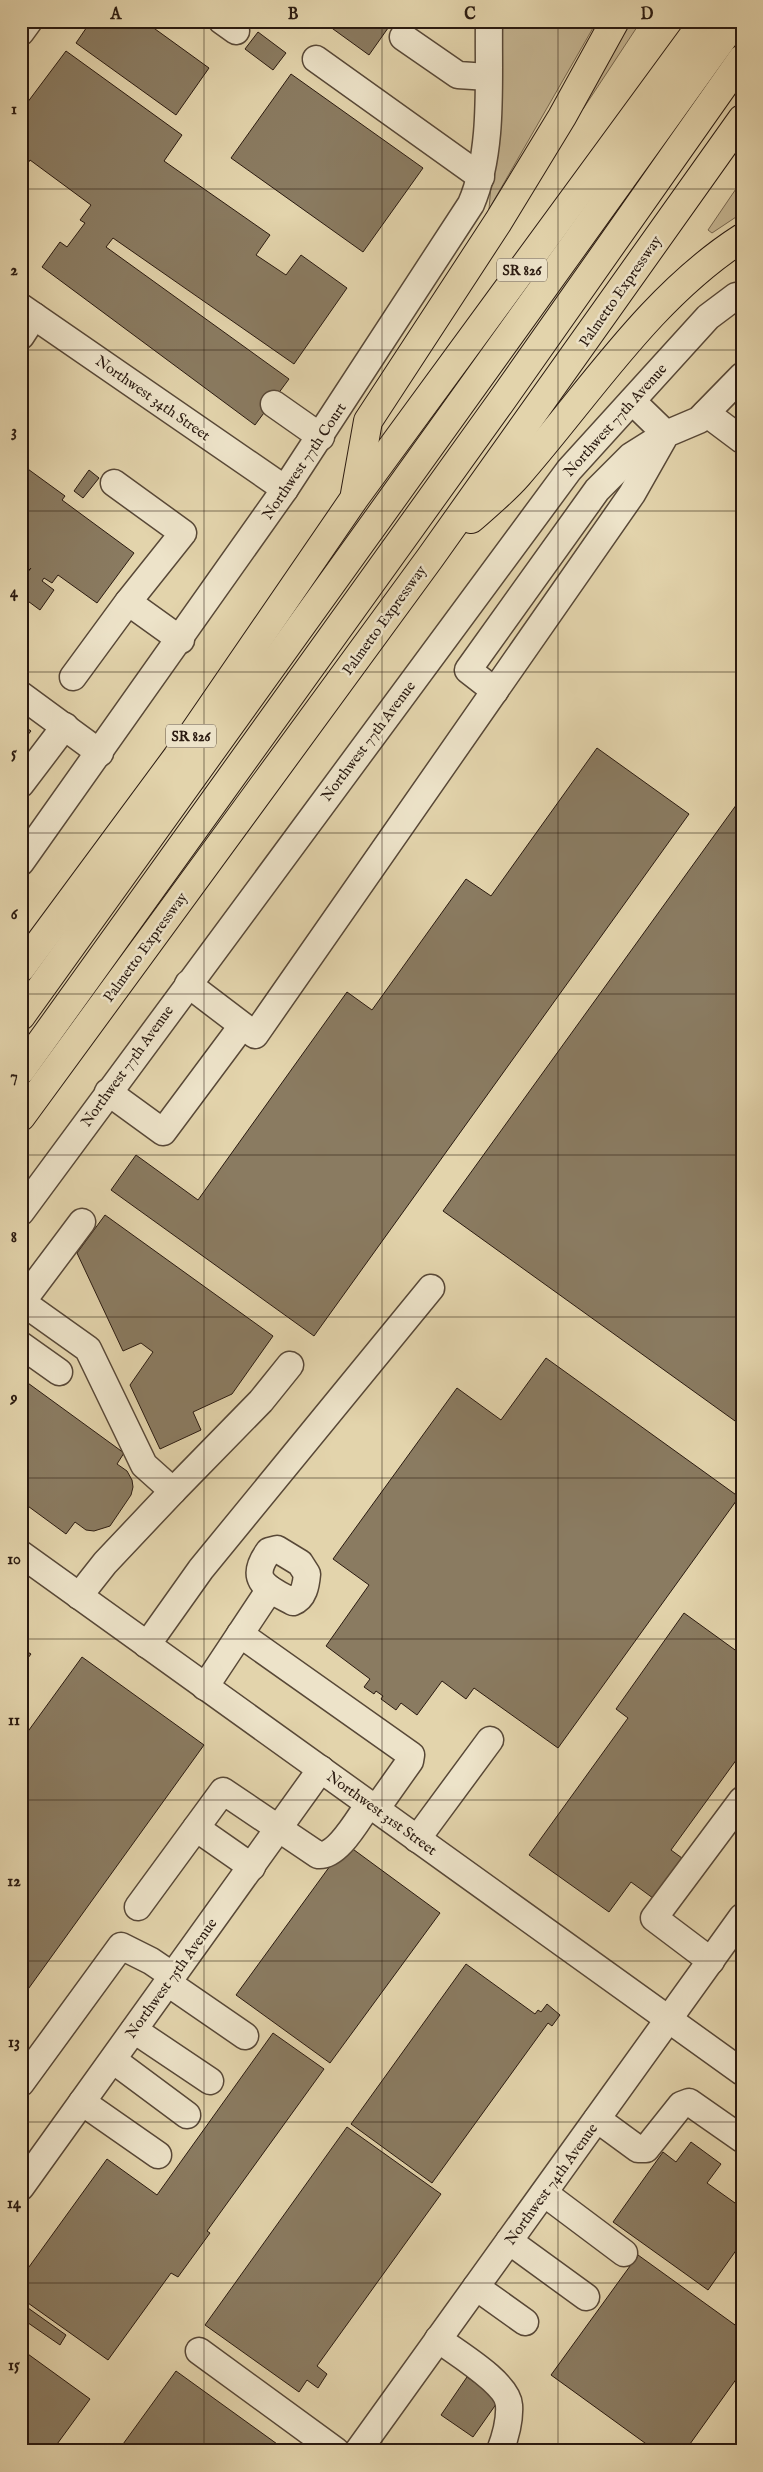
<svg xmlns="http://www.w3.org/2000/svg" width="763" height="2472" font-family="'IM FELL English',serif">
<rect width="100%" height="100%" fill="#e3d4ac"/>
<filter id="stains"><feTurbulence type="fractalNoise" baseFrequency=".004" numOctaves="4"/><feColorMatrix values="0 0 0 0 .2 0 0 0 0 .09 0 0 0 0 .02 0 0 0 .5 -.17"/></filter>
<radialGradient id="worn" r=".72"><stop offset=".6" stop-color="#630" stop-opacity="0"/><stop offset="1" stop-color="#630" stop-opacity=".3"/></radialGradient>
<g fill="#c4b491" stroke="#776750">
<polygon points="500,21 597,21 489,209 500,81"/>
<polygon points="629,21 641,21 583,109 575,108"/>
<polygon points="742,180 742,213 712,233 708,230"/>
</g>
<g fill="#8a7b61" stroke="#2a1a10">
<polygon points="91,21 144,21 209,68 176,115 76,43"/>
<polygon points="322,21 393,21 369,55"/>
<polygon points="258,32 286,53 273,70 245,49"/>
<polygon points="66,51 182,135 164,161 270,235 256,255 286,275 301,255 347,288 294,364 113,238 106,247 289,379 255,425 42,267 60,242 67,247 85,223 80,220 91,205 30,160 25,168 21,165 21,111"/>
<polygon points="291,74 423,168 363,252 231,158"/>
<polygon points="21,464 65,496 62,500 134,553 97,603 58,575 52,583 44,578 42,581 54,590 40,610 21,596 21,581 31,568 25,574 21,571 21,561 24,557 21,556"/>
<polygon points="89,470 99,478 83,498 74,491"/>
<polygon points="21,724 31,731 21,743"/>
<polygon points="597,748 689,814 314,1336 111,1190 136,1155 198,1200 347,992 372,1010 466,879 491,896"/>
<polygon points="742,797 742,1426 443,1211"/>
<polygon points="105,1215 273,1336 232,1394 193,1412 201,1430 160,1449 130,1385 153,1352 141,1343 123,1351 77,1253"/>
<polygon points="546,1358 739,1497 558,1748 474,1688 466,1699 442,1681 417,1715 401,1703 396,1710 381,1699 383,1696 376,1691 374,1694 364,1687 370,1679 326,1646 369,1585 333,1559 457,1388 501,1420"/>
<polygon points="21,1378 124,1453 117,1464 127,1471 132,1480 133,1487 131,1495 110,1526 94,1531 86,1530 75,1522 66,1534 21,1501"/>
<polygon points="684,1613 742,1655 742,1752 671,1850 686,1861 657,1901 631,1882 609,1912 529,1855 628,1718 616,1709"/>
<polygon points="21,1648 31,1654 21,1667"/>
<polygon points="82,1657 204,1745 21,1999 21,1741"/>
<polygon points="346,1844 440,1913 330,2063 236,1995"/>
<polygon points="466,1964 535,2014 538,2010 541,2012 547,2004 560,2015 552,2026 548,2023 432,2183 351,2124"/>
<polygon points="273,2033 324,2069 207,2231 210,2233 178,2277 171,2273 108,2360 21,2298 21,2278 107,2159 157,2195"/>
<polygon points="21,2043 29,2048 21,2059"/>
<polygon points="347,2127 441,2194 317,2366 327,2374 318,2388 307,2380 299,2392 205,2325"/>
<polygon points="691,2142 721,2164 707,2183 742,2208 742,2242 708,2290 613,2222 663,2152 676,2162"/>
<polygon points="638,2255 742,2330 742,2371 685,2451 656,2451 551,2375"/>
<polygon points="21,2303 66,2335 60,2345 21,2318"/>
<polygon points="21,2349 90,2399 52,2451 21,2451"/>
<polygon points="176,2371 284,2449 282,2451 118,2451"/>
<polygon points="467,2377 499,2400 473,2437 441,2415"/>
</g>
<g fill="none" stroke-linecap="round" stroke-linejoin="round">
<defs>
<g id="minor">
<polyline points="222,21 236,31"/>
<polyline points="21,32 29,21"/>
<polyline points="403,37 458,75 488,77"/>
<polyline points="316,59 481,177"/>
<polyline points="21,307 285,489"/>
<polyline points="21,336 34,316"/>
<polyline points="274,404 321,437"/>
<polyline points="706,413 742,440"/>
<polyline points="114,483 183,533 128,602 181,640"/>
<polyline points="73,677 128,602"/>
<polyline points="495,691 468,670 597,490 631,456 666,434 632,401"/>
<polyline points="21,695 100,753"/>
<polyline points="21,784 65,726"/>
<path d="M21 862 285 489 471 204C494 151 488 79 489 21"/>
<polyline points="188,984 255,1035 632,494 666,434 699,420 742,376"/>
<polyline points="108,1092 163,1132 242,1026"/>
<polyline points="21,1212 569,470 708,317 736,296 742,295"/>
<polyline points="82,1222 22,1302 88,1349 144,1465 173,1491 261,1401 290,1365"/>
<polyline points="21,1345 59,1372"/>
<path d="M277 1549 300 1563 307 1574C306 1585 304 1598 293 1602 267 1588 247 1581 269 1551Z"/>
<polyline points="21,1554 742,2072"/>
<polyline points="79,1596 105,1563 173,1491"/>
<polyline points="240,1634 411,1755 410,1761 376,1809"/>
<polyline points="147,1645 201,1569 431,1288"/>
<polyline points="205,1687 270,1589"/>
<polyline points="196,1828 252,1867"/>
<polyline points="417,1839 490,1740"/>
<path d="M138 1907 223 1791 318 1855C338 1857 358 1819 369 1804"/>
<polyline points="711,1961 654,1918 742,1800"/>
<polyline points="168,1983 245,2036"/>
<polyline points="134,2030 210,2081"/>
<polyline points="113,2060 187,2115"/>
<polyline points="21,2083 121,1946 151,1961 173,1976"/>
<polyline points="82,2102 158,2155"/>
<polyline points="597,2119 638,2149 646,2149 681,2105 689,2102 742,2139"/>
<polyline points="21,2187 321,1769"/>
<polyline points="544,2193 624,2253"/>
<polyline points="509,2241 586,2297"/>
<polyline points="476,2287 525,2322"/>
<path d="M438 2339C455 2352 508 2383 509 2405 510 2419 505 2438 500 2451"/>
<polyline points="199,2351 336,2451"/>
<polyline points="358,2451 742,1917"/>
</g>
<g id="highway">
<polyline points="355,494 368,421 498,222 562,117 615,21"/>
<path d="M471 519C487 505 504 491 518 475 589 394 650 297 742 238"/>
<polyline points="21,968 177,757 354,499 704,21"/>
<polyline points="21,1016 735,21"/>
<polyline points="21,1070 500,403 742,59"/>
<polyline points="21,1117 430,558 742,119"/>
</g>
</defs>
<use href="#minor" stroke="#584837" stroke-width="29"/>
<use href="#highway" stroke="#2a1a10" stroke-width="30"/>
<use href="#minor" stroke="#ede3c9" stroke-width="26"/>
<use href="#highway" stroke="#e3d4ac" stroke-width="28"/>
</g>
<path fill="none" stroke="#2a1a10" stroke-width="1" stroke-opacity="0.55" d="M204 21V2451M382 21V2451M558 21V2451M21 189H742M21 350H742M21 511H742M21 672H742M21 833H742M21 994H742M21 1155H742M21 1317H742M21 1478H742M21 1639H742M21 1800H742M21 1961H742M21 2122H742M21 2283H742"/>
<g text-anchor="middle" stroke-width="5" stroke-linejoin="round" paint-order="stroke">
<g fill="#ede3c9" stroke="#645648" stroke-width="1">
<rect x="497" y="258.5" width="50" height="23" rx="4"/>
<rect x="166" y="724.5" width="50" height="23" rx="4"/>
</g>
<g font-size="14" font-weight="bold" fill="#2a1a10">
<text x="522" y="275">SR 826</text>
<text x="191" y="741">SR 826</text>
</g>
<g font-size="15" fill="#2a1a10" stroke="#ede3c9">
<text transform="translate(620 291) rotate(-55)" y="5">Palmetto Expressway</text>
<text transform="translate(153 398) rotate(35)" y="5">Northwest 34th Street</text>
<text transform="translate(615 420) rotate(-48)" y="5">Northwest 77th Avenue</text>
<text transform="translate(304 461) rotate(-56)" y="5">Northwest 77th Court</text>
<text transform="translate(384 620) rotate(-54)" y="5">Palmetto Expressway</text>
<text transform="translate(368 741) rotate(-53)" y="5">Northwest 77th Avenue</text>
<text transform="translate(145 947) rotate(-54)" y="5">Palmetto Expressway</text>
<text transform="translate(127 1066) rotate(-54)" y="5">Northwest 77th Avenue</text>
<text transform="translate(382 1813) rotate(36)" y="5">Northwest 31st Street</text>
<text transform="translate(171 1978) rotate(-54)" y="5">Northwest 75th Avenue</text>
<text transform="translate(551 2184) rotate(-54)" y="5">Northwest 74th Avenue</text>
</g>
</g>
<rect width="763" height="2472" fill="none" stroke="#e3d4ac" stroke-width="55"/>
<rect x="28" y="28" width="708" height="2416" fill="none" stroke="#2a1a10" stroke-width="2"/>
<g font-size="16" text-anchor="middle" font-weight="bold" fill="#2a1a10">
<text x="116" y="19">A</text>
<text x="293" y="19">B</text>
<text x="470" y="19">C</text>
<text x="647" y="19">D</text>
<text x="14" y="114">1</text>
<text x="14" y="275">2</text>
<text x="14" y="436">3</text>
<text x="14" y="597">4</text>
<text x="14" y="758">5</text>
<text x="14" y="919">6</text>
<text x="14" y="1081">7</text>
<text x="14" y="1242">8</text>
<text x="14" y="1403">9</text>
<text x="14" y="1564">10</text>
<text x="14" y="1725">11</text>
<text x="14" y="1886">12</text>
<text x="14" y="2047">13</text>
<text x="14" y="2208">14</text>
<text x="14" y="2370">15</text>
</g>
<rect width="100%" height="100%" filter="url(#stains)"/>
<rect width="100%" height="100%" fill="url(#worn)"/>
</svg>
